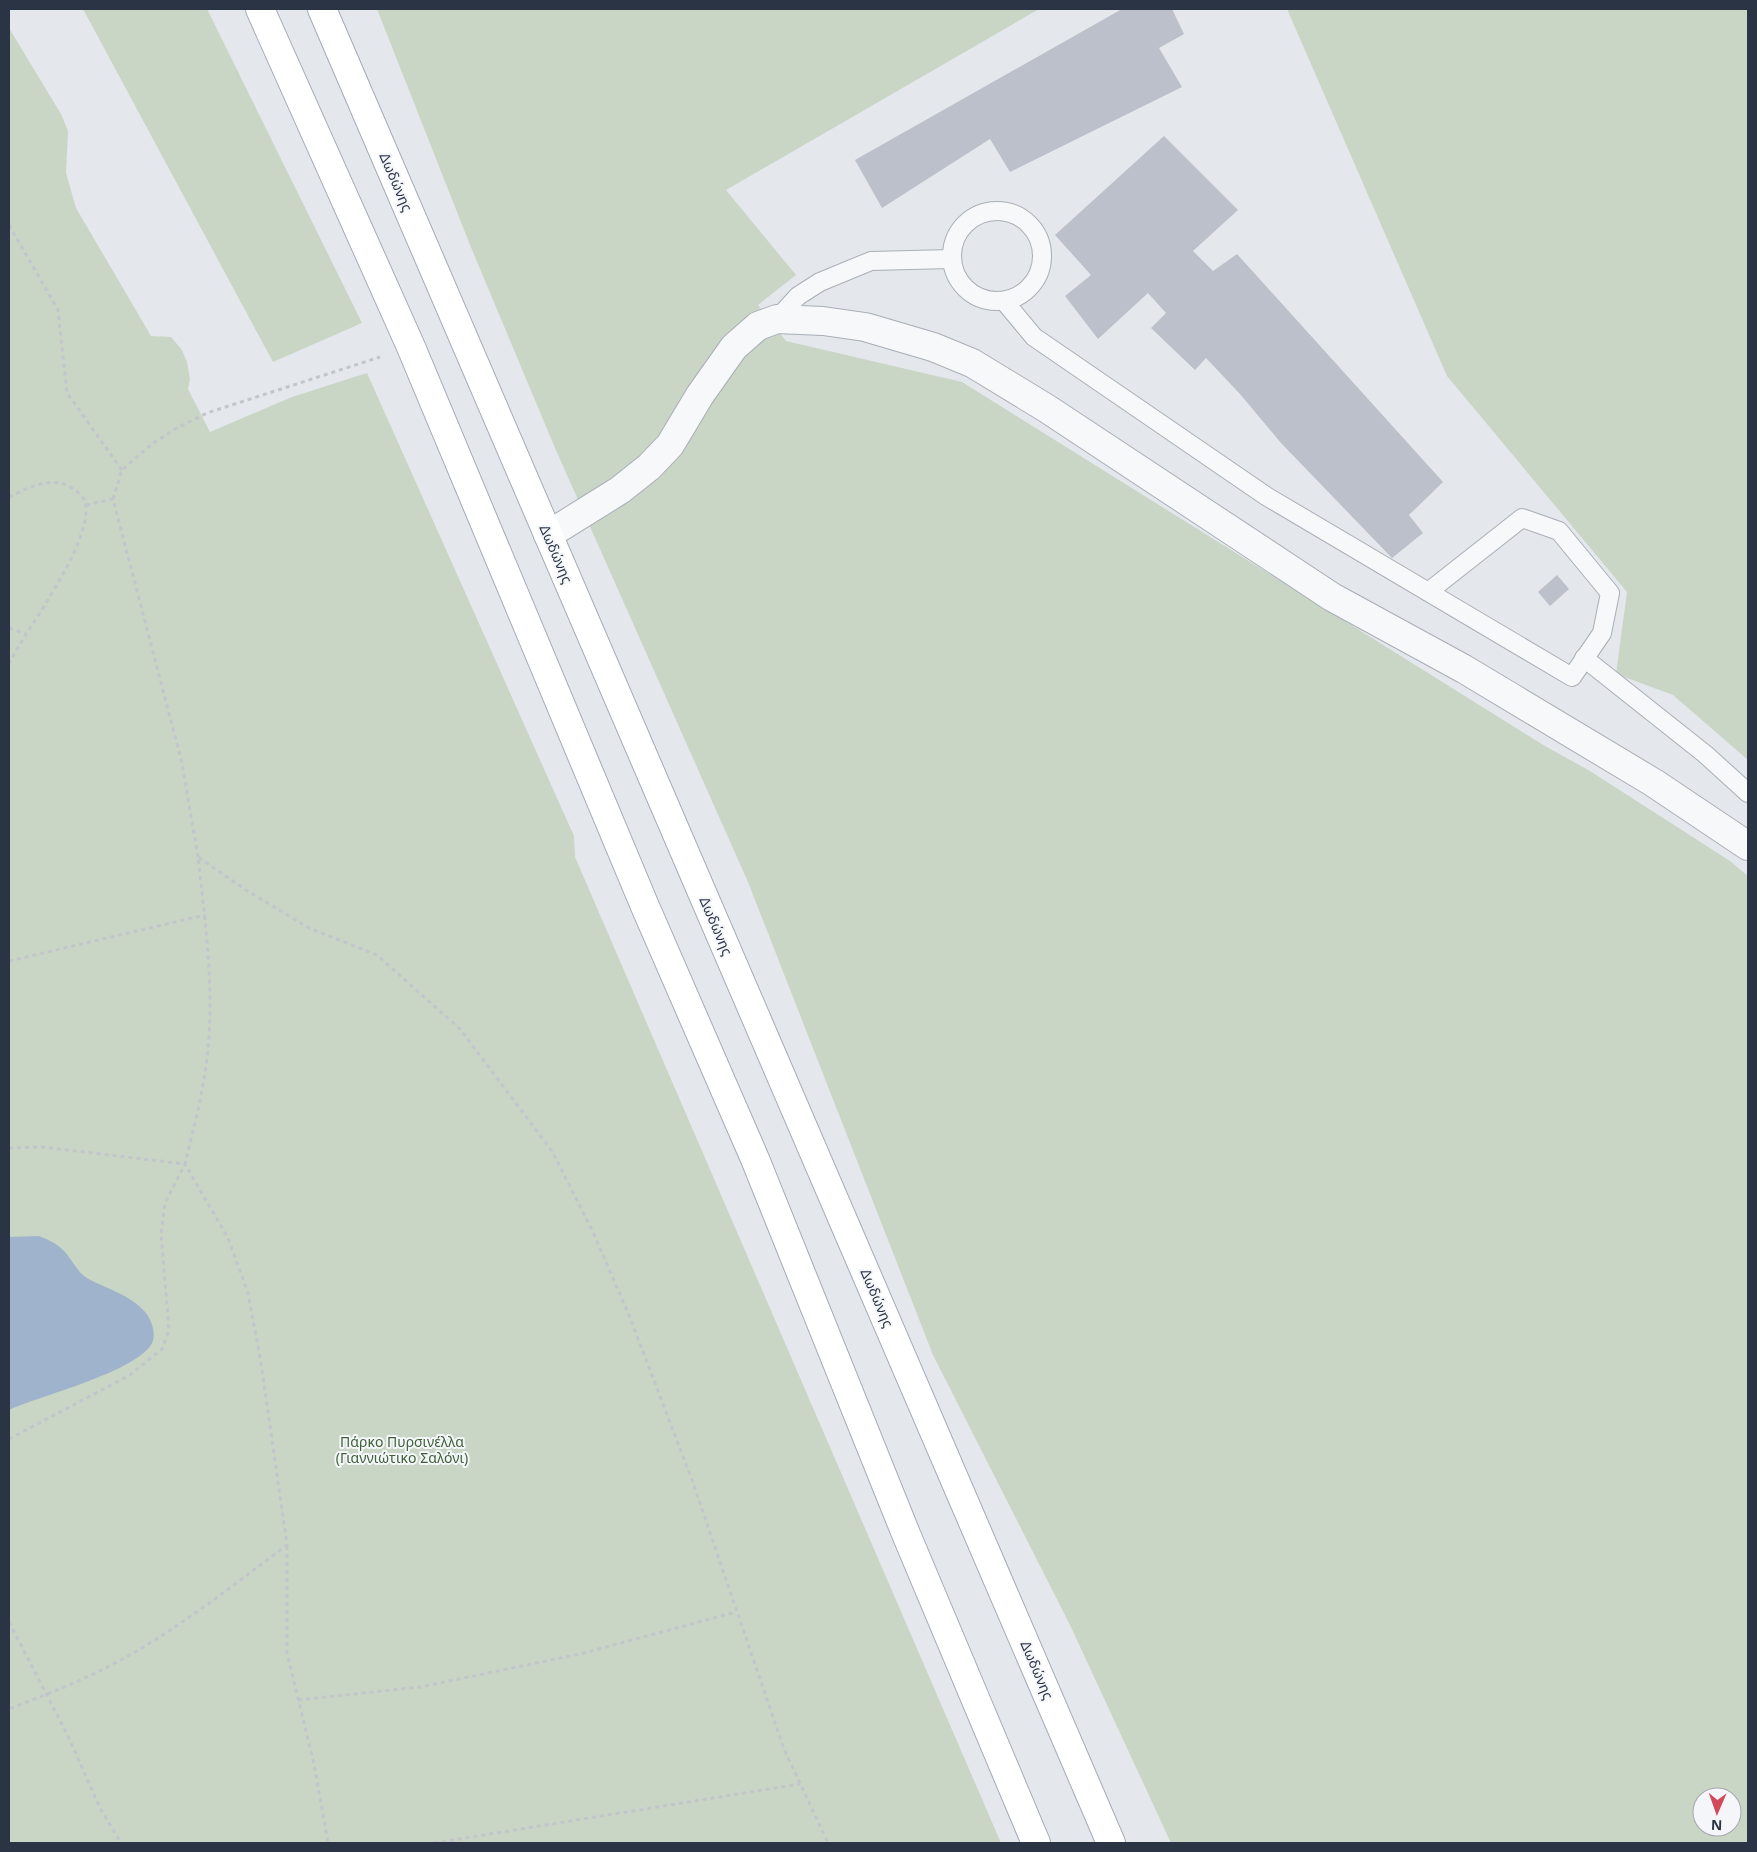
<svg xmlns="http://www.w3.org/2000/svg" width="1757" height="1852" font-family="'Noto Sans',sans-serif">
<rect width="100%" height="100%" fill="#e4e7ec"/>
<g fill="#c9d6c5" fill-rule="evenodd">
<polygon points="83,9 207,9 362,323 273,362"/>
<path d="M377 9H1039L726 190 796 275 758 305 786 341 962 382 1545 746 1590 771 1730 861 1748 876V1843H1171L1070 1625 933 1355 748 882 555 448 470 245ZM1702 1797H1732V1827H1702Z"/>
<polygon points="1287,9 1748,9 1748,760 1673,695 1616,674 1627,592 1447,376"/>
<polygon points="9,28 61,114 68,131 66,173 76,208 151,336 171,337 182,350 187,362 190,379 188,389 210,432 292,397 367,373 574,836 575,857 1001,1843 9,1843"/>
</g>
<path fill="#9fb4cc" d="M39 1236C49 1240 58 1244 65 1252 73 1261 77 1272 87 1278 108 1290 130 1294 146 1313 152 1321 157 1336 151 1345 132 1373 42 1395 9 1410V1237Z"/>
<g fill="#bbc0ca">
<polygon points="1122,9 1172,9 1184,34 1159,48 1182,87 1010,172 990,139 882,208 855,160"/>
<polygon points="1164,136 1238,210 1193,251 1213,271 1237,254 1443,482 1409,515 1423,533 1392,558 1281,443 1240,394 1206,358 1195,370 1151,328 1166,313 1148,293 1098,339 1065,296 1091,275 1055,235"/>
<polygon points="1557,575 1569,589 1550,606 1538,592"/>
</g>
<g fill="none" stroke-linecap="round" stroke-linejoin="round">
<defs>
<g id="lane">
<circle cx="997" cy="256" r="45"/>
<polyline points="1004,301 1034,337 1266,496 1572,677 1602,633 1610,593 1559,531 1522,518 1428,592"/>
<polyline points="777,319 798,296 820,282 871,261 951,259"/>
<polyline points="1584,658 1705,754 1748,793"/>
</g>
<polyline id="street" points="548,535 620,490 649,467 670,445 700,395 734,347 758,326 777,319 823,321 865,327 933,347 972,363 1046,408 1332,597 1464,669 1654,783 1748,846"/>
<g id="primary">
<polyline points="260,9 411,347 644,904 755,1159 906,1534 1036,1843"/>
<polyline points="322,9 1111,1843"/>
</g>
</defs>
<use href="#lane" stroke="#a9aeb7" stroke-width="20"/>
<use href="#street" stroke="#a9aeb7" stroke-width="30"/>
<use href="#primary" stroke="#a3abb8" stroke-width="30"/>
<g stroke="#c2c5cb" stroke-width="3" stroke-dasharray="4 4" stroke-linecap="butt">
<polyline points="9,225 58,310 67,393 122,470"/>
<path d="M9 497C28 488 53 474 73 489 80 493 86 499 86 507 88 549 30 624 9 663"/>
<polyline points="113,499 122,470 152,444 175,429 207,413 380,357"/>
<polyline points="86,505 113,499 182,763 198,857"/>
<polyline points="9,628 26,634"/>
<polyline points="9,961 205,915"/>
<path d="M9 1148 42 1147 185 1164C194 1126 205 1086 208 1048 214 985 205 920 198 857L246 890 309 928 377 955 460 1029 552 1151 593 1232 629 1315 692 1480 784 1749 828 1843"/>
<path d="M9 1439 130 1375 162 1349 169 1330 161 1234 165 1203 185 1164 228 1238 248 1293 261 1363 287 1545C232 1586 177 1630 117 1662 82 1681 45 1695 9 1709"/>
<polyline points="287,1546 287,1653 314,1764 328,1843"/>
<polyline points="9,1622 67,1734 100,1808 121,1843"/>
<polyline points="298,1700 420,1687 580,1654 736,1612"/>
<polyline points="434,1843 800,1784"/>
</g>
<use href="#lane" stroke="#f7f8fa" stroke-width="18"/>
<use href="#street" stroke="#f7f8fa" stroke-width="28"/>
<use href="#primary" stroke="#fff" stroke-width="28"/>
</g>
<g text-anchor="middle" stroke-width="4" stroke-linejoin="round" paint-order="stroke">
<g font-size="14" fill="#2b3445" stroke="#f4f6f9">
<text transform="translate(396 182) rotate(67)" y="5">Δωδώνης</text>
<text transform="translate(556 554) rotate(67)" y="5">Δωδώνης</text>
<text transform="translate(716 926) rotate(67)" y="5">Δωδώνης</text>
<text transform="translate(877 1298) rotate(67)" y="5">Δωδώνης</text>
<text transform="translate(1037 1670) rotate(67)" y="5">Δωδώνης</text>
</g>
<g font-size="14" fill="#3f6138" stroke="#f4f6f9">
<text x="402" y="1447">Πάρκο Πυρσινέλλα<tspan x="402" dy="16">(Γιαννιώτικο Σαλόνι)</tspan></text>
</g>
</g>
<rect width="1757" height="1852" fill="none" stroke="#2b3445" stroke-width="20"/>
<g transform="translate(1717 1812) rotate(182)"><circle r="24" fill="#f4f6f9" stroke="#a4a8b1"/>
<path d="M0-4L9 19L0 12L-9 19Z" fill="#d1495b"/>
<text y="-8" font-size="14" font-weight="bold" text-anchor="middle" fill="#2b3445">N</text>
</g>
</svg>
